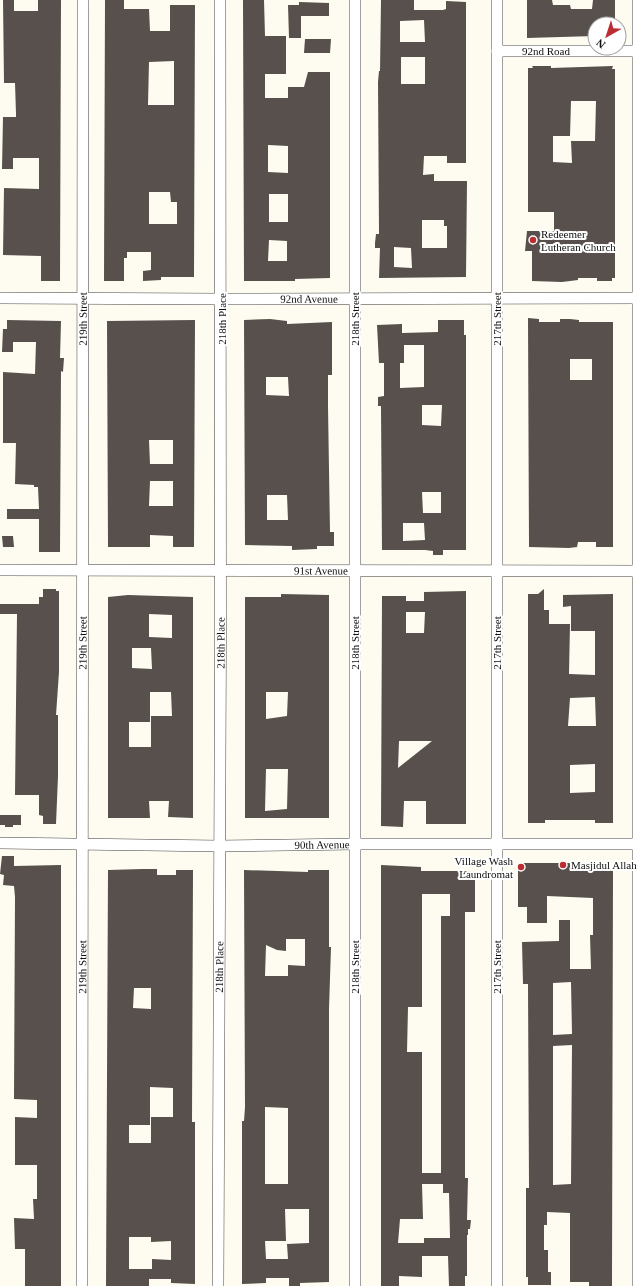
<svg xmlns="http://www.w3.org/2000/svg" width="643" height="1286" font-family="'Times New Roman',serif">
<rect width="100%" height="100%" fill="#fefcf1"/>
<g fill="#57504c" fill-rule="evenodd">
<polygon points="3,0 14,0 14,11 38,11 38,0 61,0 60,281 41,281 41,256 3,255 4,188 39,189 39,158 13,158 13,169 2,169 3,117 16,117 16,114 15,83 4,83"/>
<path d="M105 0H124V9H149L150 31H170V5H195L194 277H161V280L143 281V271L151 270V252H127V258H124V281H104ZM174 61V105H148L149 62ZM149 192H170L171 202H177V224H149Z"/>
<path d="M243 0H264L265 36H286V74H265V98H288V87H304L308 72H330V278L295 279V281H244ZM268 145 288 146V173L268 172ZM269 194H288V222H269ZM269 240 287 241V261H268Z"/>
<path d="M381 0H414V10H443L446 9V1L466 2V163H447V156H424L423 175 434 174V181H467L466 277 379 278 380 248H375V243L376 234H379L378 82 379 71H380ZM424 20 425 42H400V21ZM401 57H425V84H401ZM422 220H444V226H447V248H422ZM394 247 411 248 412 268 394 267Z"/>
<polygon points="527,0 552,0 553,5 570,5 571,9 592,9 593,0 615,0 615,24 595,24 595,36 527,38"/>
<polygon points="299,2 329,3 329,16 301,16 301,38 289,38 288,5 299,5"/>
<polygon points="305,39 331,39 330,53 304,53"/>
<path d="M532 66H551V68L613 66 612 69H615V278H612V281H597V278H578V280L562 282 532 281V251H525L527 231H554V212H528V68H533ZM571 101H596L595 141H571L572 163 553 162V136H570Z"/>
<path d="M528 318 539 319V322H560V319H570L579 320V322H613V547H596V542H578L577 547 569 548 529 547ZM570 359H592V380H570Z"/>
<path d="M270 319 287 321V324L332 322V375H328V406L330 532H334V546H317V549L292 550V546L245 545 244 320ZM266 377H288L289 396 266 395ZM267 495H287L288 520H267Z"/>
<polygon points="7,320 61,321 60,358 64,358 63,372 61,371 60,552 39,552 39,519 7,519 7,509 39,509 38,487 34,487 34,485 15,484 16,443 3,443 3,372 35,374 36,342 13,342 13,352 2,352 3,329 7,329"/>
<path d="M195 320 194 547H173V536L150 535V547H108L107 321ZM149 440H173V464H150ZM150 481H173V506H149Z"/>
<path d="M438 320H464V335H466V550H443V555H433V551L425 550H382L381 406H378V397L384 396V363H379L377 325 402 324V333L438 332ZM404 345H424V387L400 388V363H404ZM422 405H442L441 426 422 425ZM422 492H441V513H423ZM403 523H424L425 540 403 541Z"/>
<polygon points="2,536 13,536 14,547 3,547"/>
<polygon points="43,589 56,589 56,591 59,591 59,672 56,715 58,715 58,776 56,824 43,824 43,816 39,815 39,795 15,795 17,614 0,614 0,604 39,604 39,597 43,597"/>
<path d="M544 589V610H549V624H570L569 674 595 675V631H571V606L563 607V595L613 594V823H595V820H545V823H528V594H538ZM595 697 596 726H568L570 698ZM595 764V792L570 793V765Z"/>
<path d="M466 591V824H426V801H404L403 827 381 826 382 596H406V601H424V592ZM406 612H425L424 633H406ZM399 741H432L398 768Z"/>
<path d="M281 594 329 595V818H245V597H281ZM266 692H288L287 716 266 719ZM266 769H288L287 809 265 811Z"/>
<path d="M128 595 193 597V818L168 817 169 801H149L150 818H108V597ZM149 614 172 615V638L149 637ZM132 648H151L152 669 132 668ZM150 692H171L172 716H151V747H129V722H150Z"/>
<polygon points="0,815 21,815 21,825 13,825 13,827 5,827 5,825 0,825"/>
<polygon points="2,856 14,856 14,866 61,865 61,1286 25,1286 25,1249 15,1249 14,1218 34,1219 33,1199 37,1199 37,1165 15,1165 15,1117 37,1118 37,1100 14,1099 15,897 14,886 3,885 4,875 0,874"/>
<path d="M518 863H570V871L613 869 612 1286H589V1282H570V1213L547 1212V1225H544V1250H548V1272H551V1285H528V1277H526V1188H529L528 984H523L522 942 559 941V920H570V969H591L590 935H593V898L547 896V923H527V907H518ZM571 982 572 1034 553 1035V983ZM572 1045 571 1184 553 1185V1046Z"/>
<path d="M381 865 421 867V871H475V912H465V1178H468L467 1220H471L470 1229H468V1235H467V1276H465V1286H449L448 1256H422V1277L399 1276V1286H381ZM422 894H450V916H441V1173H422V1052H407L408 1007H422ZM422 1184H443V1193H449L450 1238H424V1243H398L400 1219H423Z"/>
<path d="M142 869H157V875H176V870H193L192 1122H195V1284L171 1283V1279H149V1286H106L108 870ZM134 988H151V1009L133 1008ZM150 1087 173 1088V1117H151V1143H129V1125H150ZM129 1237H151V1242L171 1241V1260L152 1259V1269H129Z"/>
<path d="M244 870 308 872V870H329V947H331L329 1009V1282L300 1283V1286H289V1278H266V1283L242 1284V1121H244L245 1107ZM286 939H305V966L288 965V976H265L266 945 277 950 286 951ZM265 1107 288 1108V1184H265ZM285 1209H309V1243L287 1244 288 1259H266L265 1241H286Z"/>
</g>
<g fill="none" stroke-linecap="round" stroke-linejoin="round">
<defs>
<g id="street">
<path id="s1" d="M497 51H643"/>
<path id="s2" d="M0 298 222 299 643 298"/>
<path id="s3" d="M0 570 643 571"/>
<path id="s4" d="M0 843 219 846 355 844H643"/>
<path id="s5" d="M82 1286 83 0"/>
<path id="s6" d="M218 1286C219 857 223 429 220 0"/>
<polyline points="355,1286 355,0"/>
<polyline points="497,1286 497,0"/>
<polyline points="638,1286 638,0"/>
</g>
</defs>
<use href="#street" stroke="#424242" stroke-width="12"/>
<use href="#street" stroke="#fff" stroke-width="11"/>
</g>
<g fill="#b92d33" stroke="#fff" stroke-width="1.5">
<circle cx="533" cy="240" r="4"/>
<circle cx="563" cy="865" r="4"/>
<circle cx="521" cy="867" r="4"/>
</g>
<g text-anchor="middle" stroke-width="4" stroke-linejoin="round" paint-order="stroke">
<g font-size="11" fill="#0f0f0f" stroke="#fff">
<text dy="4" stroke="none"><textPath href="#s1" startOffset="49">92nd Road</textPath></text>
<text dy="4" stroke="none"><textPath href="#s2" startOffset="309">92nd Avenue</textPath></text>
<text dy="4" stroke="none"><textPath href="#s5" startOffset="967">219th Street</textPath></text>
<text transform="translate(222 319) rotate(-90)" y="4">218th Place</text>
<text transform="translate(355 319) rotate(-90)" y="4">218th Street</text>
<text transform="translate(497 319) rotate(-90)" y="4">217th Street</text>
<text dy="4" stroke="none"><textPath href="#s3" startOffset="321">91st Avenue</textPath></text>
<text dy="4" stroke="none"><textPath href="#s5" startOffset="643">219th Street</textPath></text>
<text dy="4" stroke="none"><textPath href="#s6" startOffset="643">218th Place</textPath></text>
<text transform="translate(355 643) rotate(-90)" y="4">218th Street</text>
<text transform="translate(497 643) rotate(-90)" y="4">217th Street</text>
<text dy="4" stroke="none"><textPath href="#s4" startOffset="322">90th Avenue</textPath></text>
<text dy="4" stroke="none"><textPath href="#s5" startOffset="319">219th Street</textPath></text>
<text dy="4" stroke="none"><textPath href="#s6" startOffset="319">218th Place</textPath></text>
<text transform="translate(355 967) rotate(-90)" y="4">218th Street</text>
<text transform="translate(497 967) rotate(-90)" y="4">217th Street</text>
</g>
<g font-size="11" fill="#0f0f0f" stroke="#fff" text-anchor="start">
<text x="541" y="238">Redeemer<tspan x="541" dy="13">Lutheran Church</tspan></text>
<text x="513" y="865" text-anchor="end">Village Wash<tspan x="513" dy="13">Laundromat</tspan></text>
<text x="571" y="869">Masjidul Allah</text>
</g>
</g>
<g transform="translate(607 36) rotate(219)"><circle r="19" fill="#ffffff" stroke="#9f9f9f"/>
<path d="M0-3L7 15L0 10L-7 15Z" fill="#b92d33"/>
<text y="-6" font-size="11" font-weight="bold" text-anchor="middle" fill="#0f0f0f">N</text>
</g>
</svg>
